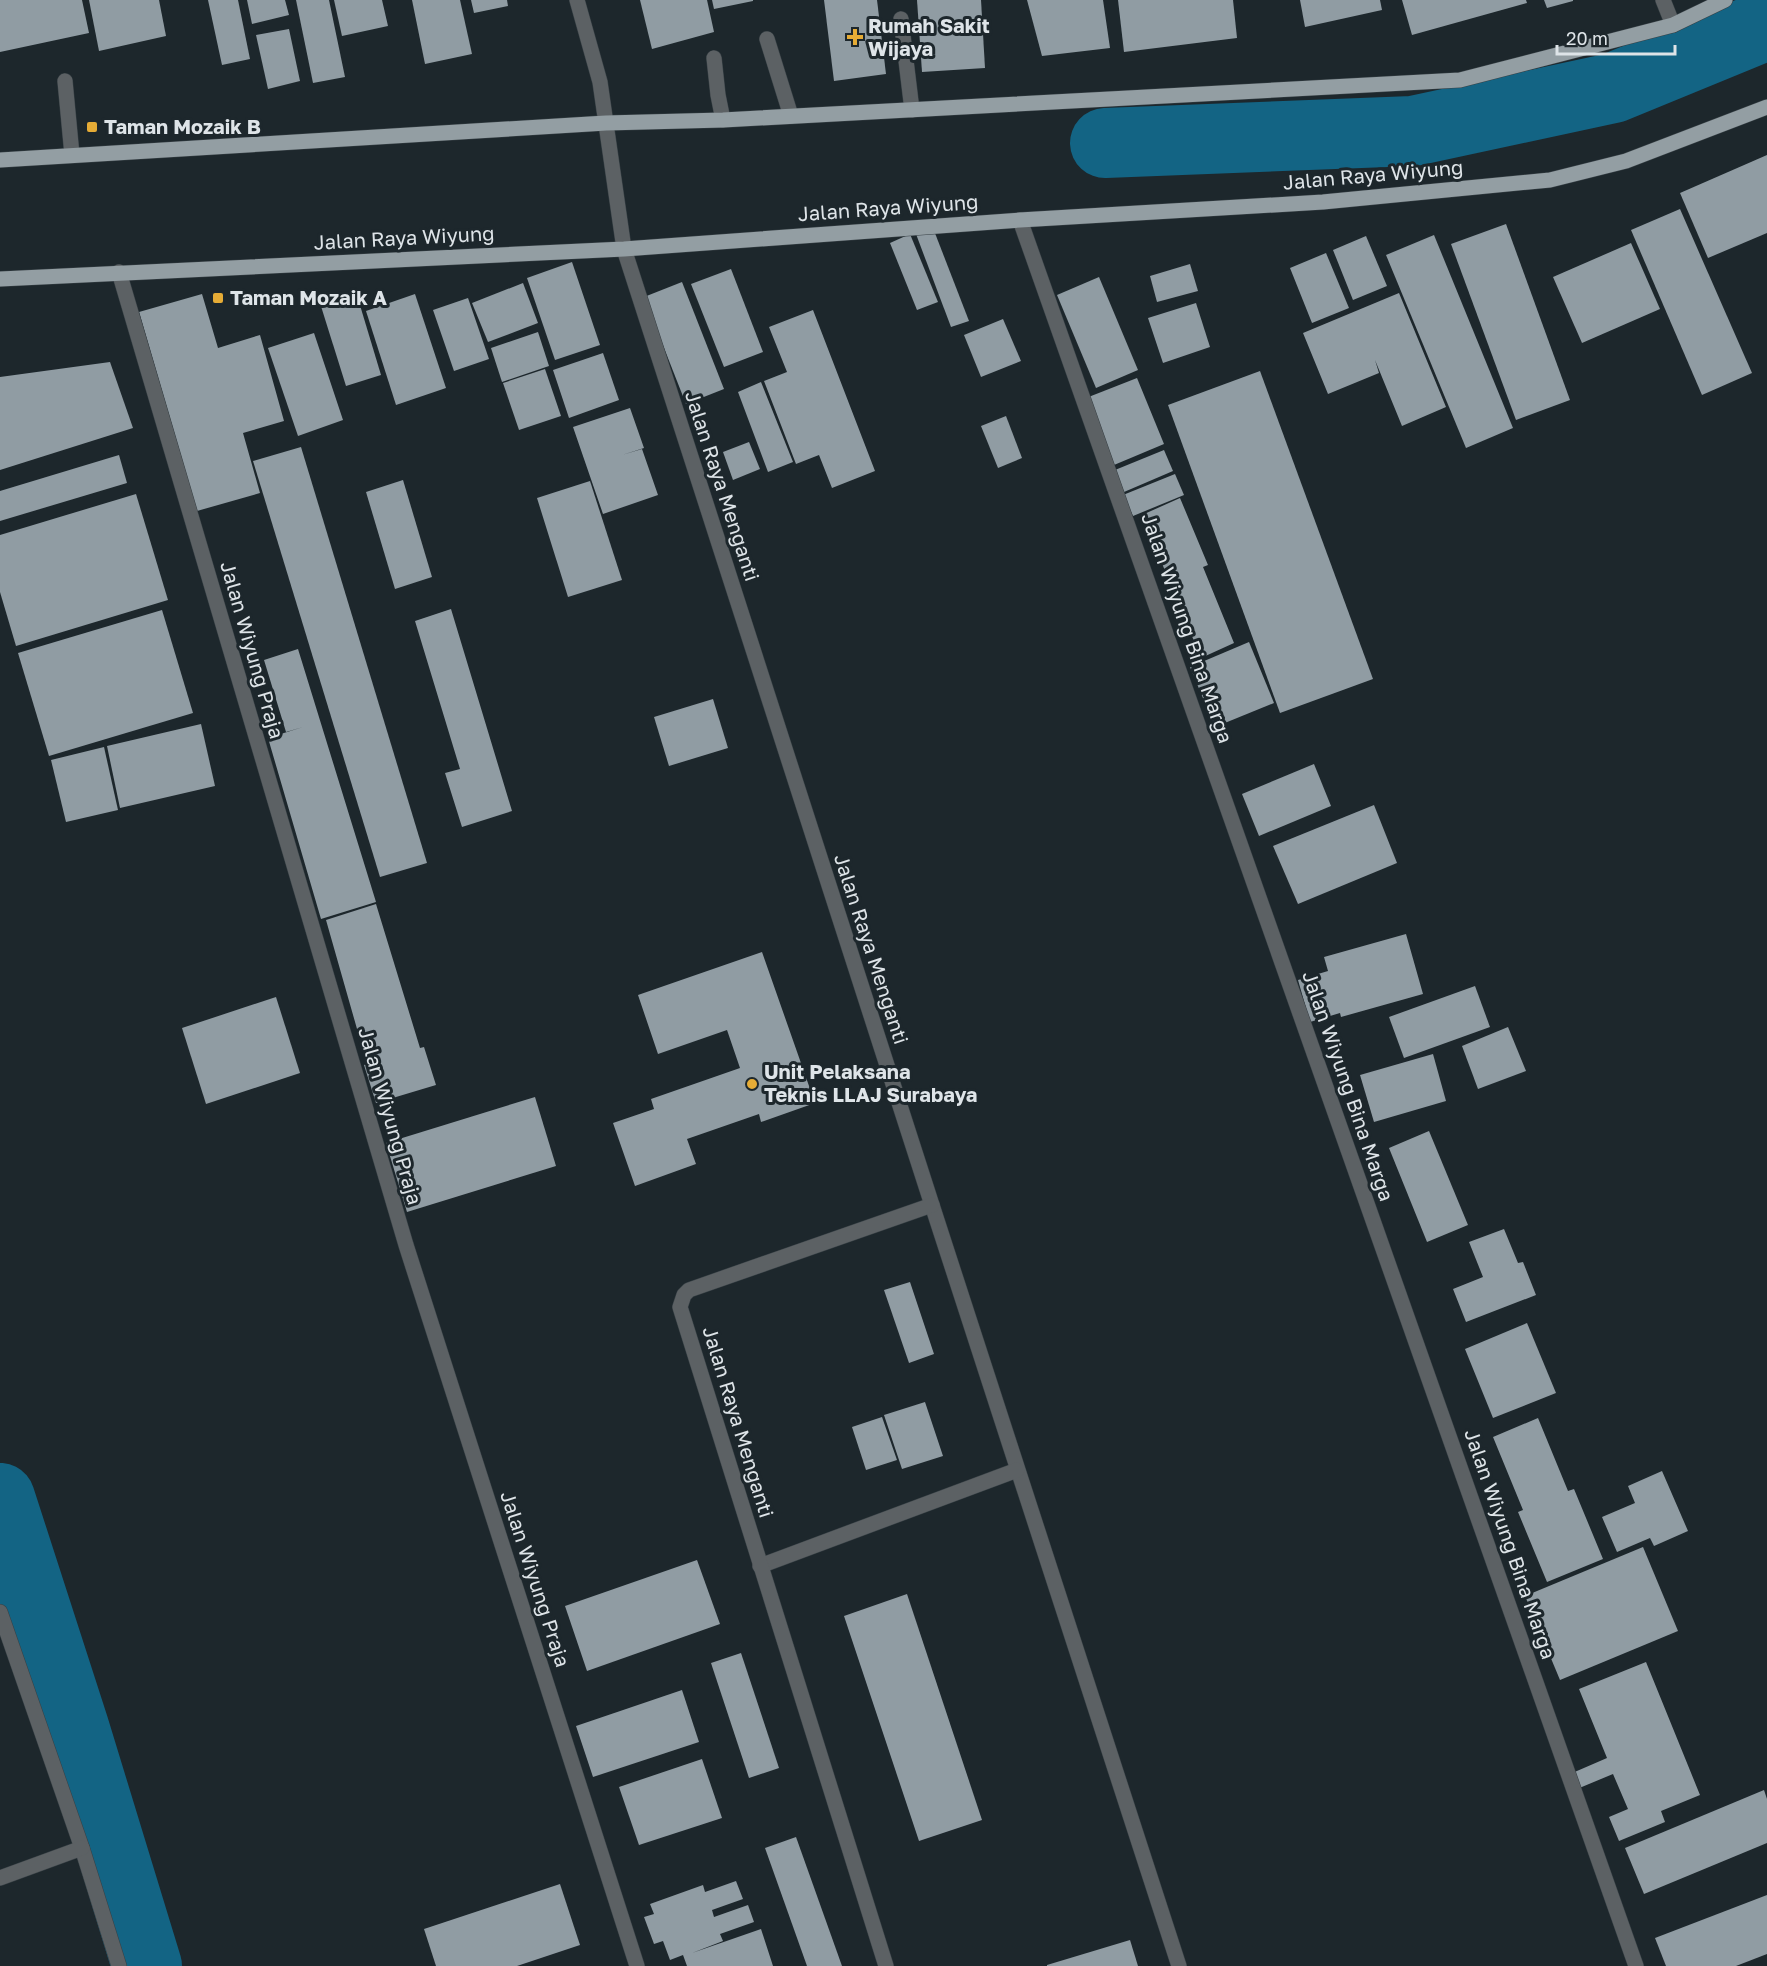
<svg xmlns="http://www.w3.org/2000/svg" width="1767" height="1966" font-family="'Golos Text',sans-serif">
<rect width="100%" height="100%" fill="#1d272c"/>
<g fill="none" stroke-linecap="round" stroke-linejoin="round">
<g stroke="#136484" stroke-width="70">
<polyline points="1105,143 1413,131 1613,88 1767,25"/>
<polyline points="0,1498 74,1727 147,1966"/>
</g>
</g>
<g fill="#909ca3">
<polygon points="0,0 82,0 89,33 0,52"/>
<polygon points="89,0 159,0 166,36 99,51"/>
<polygon points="208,0 238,0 250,59 222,65"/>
<polygon points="247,0 285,0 289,15 252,24"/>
<polygon points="296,0 329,0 345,77 313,83"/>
<polygon points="334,0 382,0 388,26 342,36"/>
<polygon points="412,0 460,0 472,54 425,64"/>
<polygon points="471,0 507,0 508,6 474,13"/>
<polygon points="640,0 707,0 714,32 652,49"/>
<polygon points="712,0 753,0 753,1 714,9"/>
<polygon points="824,0 877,0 886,74 834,81"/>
<polygon points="917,0 981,0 985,68 922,72"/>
<polygon points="1027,0 1103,0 1110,48 1042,56"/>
<polygon points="1118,0 1233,0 1237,38 1124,52"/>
<polygon points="1300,0 1380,0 1382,10 1305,27"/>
<polygon points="1402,0 1526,0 1527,3 1412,35"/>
<polygon points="1544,0 1573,0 1573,1 1547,8"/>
<polygon points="289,29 300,81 268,89 256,35"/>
<polygon points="1767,155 1767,233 1708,258 1680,193"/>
<polygon points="1680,209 1752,373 1702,395 1631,230"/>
<polygon points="1506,224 1570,400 1516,420 1451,244"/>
<polygon points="933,228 969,321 951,327 916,234"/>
<polygon points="910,234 938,302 917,310 890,243"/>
<polygon points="1434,235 1513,428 1466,448 1386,255"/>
<polygon points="1366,236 1387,286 1353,300 1333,250"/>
<polygon points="1631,243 1660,309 1582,343 1553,277"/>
<polygon points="1326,253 1349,308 1312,323 1290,268"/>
<polygon points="572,262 600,345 555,360 527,278"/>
<polygon points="1190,264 1198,291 1157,302 1150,276"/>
<polygon points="731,269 763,352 724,367 691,284"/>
<polygon points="1099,277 1138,370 1096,388 1057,295"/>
<polygon points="682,282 724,389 686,404 644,297"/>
<polygon points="523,283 538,323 488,342 472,303"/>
<polygon points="356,292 381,375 346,386 320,303"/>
<polygon points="1399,293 1446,407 1402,426 1375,360 1379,373 1328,394 1303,333"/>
<polygon points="202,294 218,348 260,335 284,421 243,433 260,493 197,511 139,312"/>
<polygon points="415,294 446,388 396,405 366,311"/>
<polygon points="468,298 489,359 454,371 433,310"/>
<polygon points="1196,303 1210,347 1163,363 1148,318"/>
<polygon points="813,310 875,471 832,488 819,455 796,464 764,381 787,372 769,327"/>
<polygon points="1003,319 1021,361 981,377 964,335"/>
<polygon points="538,332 549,366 502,382 491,348"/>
<polygon points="314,333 343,420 298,436 268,348"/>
<polygon points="603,353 619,400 569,418 553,370"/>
<polygon points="110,362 133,428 0,470 0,377"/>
<polygon points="545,369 561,416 519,430 503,383"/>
<polygon points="1260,371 1373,679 1280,713 1168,405"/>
<polygon points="1137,378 1164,444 1114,465 1086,398"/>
<polygon points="761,382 793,462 768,472 738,392"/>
<polygon points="630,408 644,448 622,455 642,449 658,495 603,514 573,427"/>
<polygon points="1006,416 1022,458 998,468 981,426"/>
<polygon points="749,442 760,469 733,480 723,452"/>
<polygon points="301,447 427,863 380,877 253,461"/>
<polygon points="1164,450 1173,471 1124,492 1115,470"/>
<polygon points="119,455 127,483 0,521 0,491"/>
<polygon points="1175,474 1184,495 1133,516 1123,495"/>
<polygon points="403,480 432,577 395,589 366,492"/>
<polygon points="590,481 622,580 568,597 537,498"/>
<polygon points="136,494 168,600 16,646 0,592 0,535"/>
<polygon points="1180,498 1208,565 1203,567 1234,643 1201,658 1142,515"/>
<polygon points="451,609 512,811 462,827 445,773 460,769 415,621"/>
<polygon points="162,610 193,713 49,756 18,653"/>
<polygon points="1249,642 1274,703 1215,727 1190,667"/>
<polygon points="298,649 376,902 321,919 268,738 303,727 286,732 264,660"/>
<polygon points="713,699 728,748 669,766 654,717"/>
<polygon points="201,724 215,786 120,808 107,746"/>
<polygon points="104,747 118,810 66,822 51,760"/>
<polygon points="1314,764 1331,806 1259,836 1242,794"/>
<polygon points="1374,805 1397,863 1298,904 1273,846"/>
<polygon points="376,904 420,1048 424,1047 436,1085 376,1103 364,1065 367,1064 326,920"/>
<polygon points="1406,934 1423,994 1341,1017 1340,1013 1310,1022 1298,980 1328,971 1324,957"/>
<polygon points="762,952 815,1103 761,1122 759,1114 687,1139 696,1164 635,1186 613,1123 654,1109 651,1099 740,1068 727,1030 658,1054 638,995"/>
<polygon points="1475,986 1490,1027 1404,1058 1389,1017"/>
<polygon points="276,997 300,1073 206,1104 182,1028"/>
<polygon points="1508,1027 1526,1071 1478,1089 1462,1046"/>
<polygon points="1433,1054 1446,1101 1374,1122 1360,1075"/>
<polygon points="535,1097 556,1166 407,1212 386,1143"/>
<polygon points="1429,1131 1468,1225 1427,1242 1389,1148"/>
<polygon points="1504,1229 1518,1263 1523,1262 1536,1295 1466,1322 1453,1289 1483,1277 1469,1242"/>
<polygon points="910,1282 934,1354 909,1363 884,1290"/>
<polygon points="1527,1323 1556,1393 1493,1418 1465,1349"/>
<polygon points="925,1402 943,1456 902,1469 884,1415"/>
<polygon points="882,1417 897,1460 866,1470 852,1427"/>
<polygon points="1538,1418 1568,1491 1574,1489 1603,1559 1547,1582 1518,1512 1523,1510 1493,1437"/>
<polygon points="1662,1471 1688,1531 1654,1546 1650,1538 1617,1552 1602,1517 1635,1503 1628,1486"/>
<polygon points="1643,1547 1678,1631 1560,1680 1525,1596"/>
<polygon points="697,1560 720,1624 587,1671 565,1606"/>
<polygon points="907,1594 982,1820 919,1841 844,1616"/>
<polygon points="741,1653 779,1768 749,1778 711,1663"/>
<polygon points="1646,1662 1700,1795 1661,1811 1665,1822 1619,1841 1609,1817 1628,1809 1613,1774 1577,1789 1570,1774 1607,1758 1579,1689"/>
<polygon points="682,1690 699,1742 593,1777 576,1726"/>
<polygon points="702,1759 722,1818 639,1845 619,1787"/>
<polygon points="1764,1790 1767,1799 1767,1843 1644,1894 1625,1848"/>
<polygon points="796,1837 842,1966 807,1966 765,1848"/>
<polygon points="736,1881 743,1899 712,1910 714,1917 748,1905 754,1922 720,1934 723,1941 692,1953 761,1929 773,1966 687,1966 683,1955 670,1960 663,1941 654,1944 644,1917 654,1914 650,1904 703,1885 705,1892"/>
<polygon points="560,1884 580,1945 517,1966 436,1966 424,1929"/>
<polygon points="1767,1895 1767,1954 1736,1966 1666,1966 1655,1938"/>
<polygon points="1130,1940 1138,1966 1047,1966 1047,1965"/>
</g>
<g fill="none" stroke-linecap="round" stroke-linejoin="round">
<defs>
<g id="minor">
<polyline points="577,0 600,82 624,249 932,1205 1179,1966"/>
<polyline points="1663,0 1673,25"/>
<polyline points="901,19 912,110"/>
<polyline points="767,39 791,116"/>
<polyline points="714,58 718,95 723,120"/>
<polyline points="65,81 72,155"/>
<polyline points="1020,220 1636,1966"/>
<polyline points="119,272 406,1245 637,1966"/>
<polyline points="760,1566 1017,1470"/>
<polyline points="0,1612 82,1848 119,1966"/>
<polyline points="0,1878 82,1848"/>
<polyline points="886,1966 680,1307 684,1295 689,1290 932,1205"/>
</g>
<g id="major">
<polyline points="0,160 606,123 723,120 1460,80 1673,25 1725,0"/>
<polyline points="0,279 624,249 1020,220 1323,202 1550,180 1626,161 1767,107"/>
</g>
</defs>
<use href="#minor" stroke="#384146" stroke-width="16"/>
<use href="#major" stroke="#384146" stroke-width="16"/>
<use href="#minor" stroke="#5c6164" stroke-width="15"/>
<use href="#major" stroke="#939ea3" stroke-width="15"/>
</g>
<g fill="#e6ac36" stroke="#1d272c" stroke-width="2">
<path d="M852 28h6v6h6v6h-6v6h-6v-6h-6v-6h6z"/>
<rect x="86" y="121" width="12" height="12" rx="3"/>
<rect x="212" y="292" width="12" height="12" rx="3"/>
<circle cx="752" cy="1084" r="6"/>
</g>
<g text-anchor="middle" stroke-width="6" stroke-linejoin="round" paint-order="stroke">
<g font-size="20" font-weight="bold" fill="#dee4e8" stroke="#1d272c" text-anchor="start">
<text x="868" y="33">Rumah Sakit<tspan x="868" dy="23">Wijaya</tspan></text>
<text x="104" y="134">Taman Mozaik B</text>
<text x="230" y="305">Taman Mozaik A</text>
<text x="764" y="1079">Unit Pelaksana<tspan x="764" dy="23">Teknis LLAJ Surabaya</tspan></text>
</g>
<g font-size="20" fill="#dee4e8" stroke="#1d272c">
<text transform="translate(1373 175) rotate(-5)" y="7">Jalan Raya Wiyung</text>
<text transform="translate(888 208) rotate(-4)" y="7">Jalan Raya Wiyung</text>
<text transform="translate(404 238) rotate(-3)" y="7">Jalan Raya Wiyung</text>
<text transform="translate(722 486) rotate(72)" y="7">Jalan Raya Menganti</text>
<text transform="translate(1187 628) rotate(71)" y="7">Jalan Wiyung Bina Marga</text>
<text transform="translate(252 650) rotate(74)" y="7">Jalan Wiyung Praja</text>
<text transform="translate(871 949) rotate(72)" y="7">Jalan Raya Menganti</text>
<text transform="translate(1348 1086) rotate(71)" y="7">Jalan Wiyung Bina Marga</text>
<text transform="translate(390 1116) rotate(74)" y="7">Jalan Wiyung Praja</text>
<text transform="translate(738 1422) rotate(73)" y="7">Jalan Raya Menganti</text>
<text transform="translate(1510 1544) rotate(71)" y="7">Jalan Wiyung Bina Marga</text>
<text transform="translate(535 1579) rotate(72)" y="7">Jalan Wiyung Praja</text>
</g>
</g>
<path d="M1557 45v9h118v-9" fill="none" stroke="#dee4e8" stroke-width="3"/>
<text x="1566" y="45" font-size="18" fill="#dee4e8" stroke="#1d272c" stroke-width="4.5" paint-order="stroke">20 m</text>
</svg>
